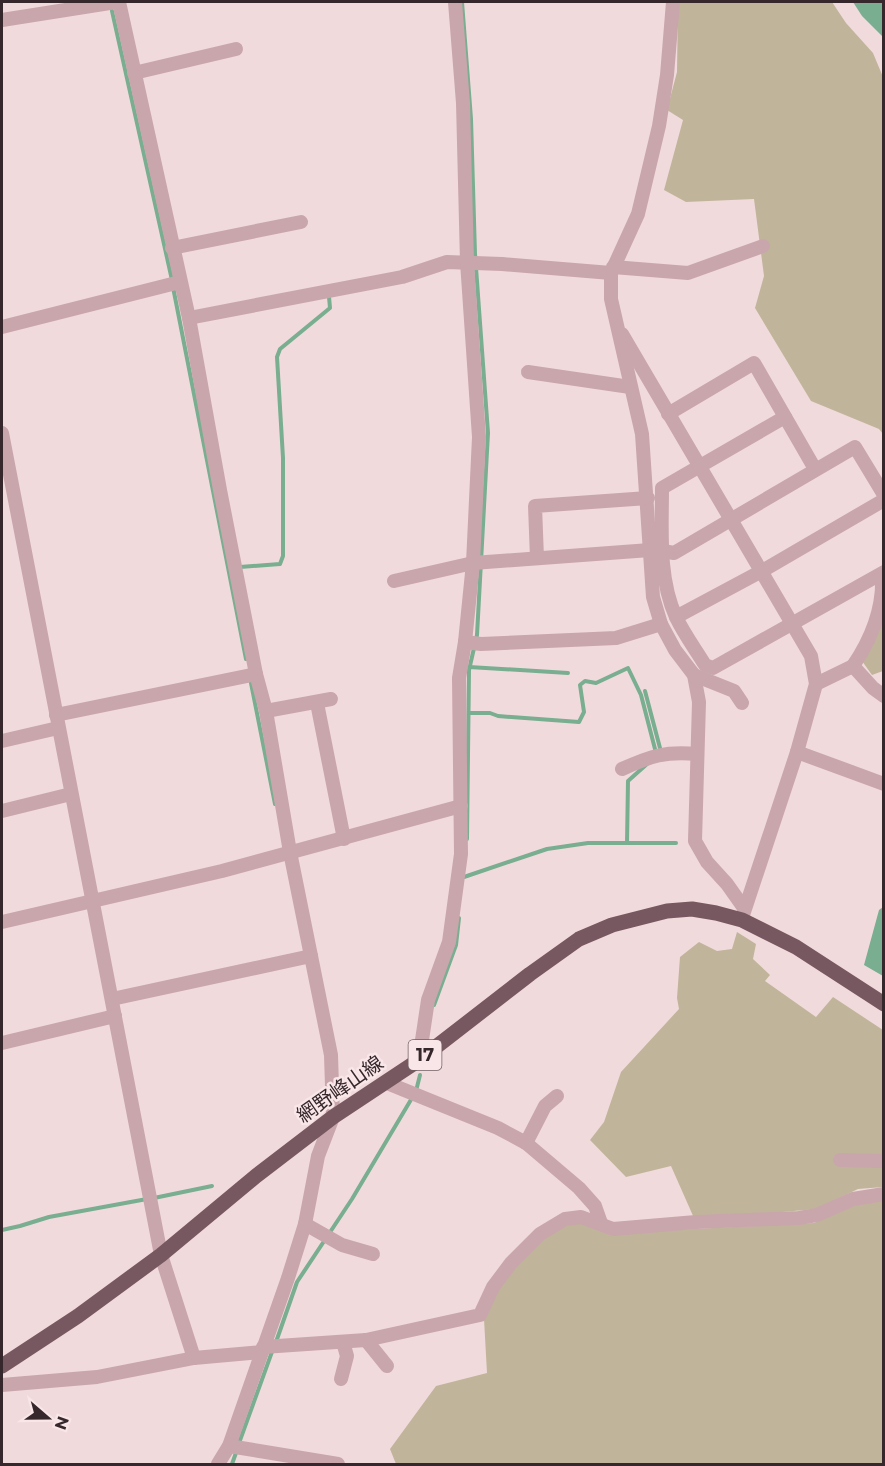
<svg xmlns="http://www.w3.org/2000/svg" width="885" height="1466" font-family="Montserrat,'Noto Sans JP',sans-serif">
<rect width="100%" height="100%" fill="#f1dadc"/>
<g fill="#c0b59a">
<polygon points="678,2 832,2 846,23 873,53 883,77 883,434 879,429 811,401 755,308 764,276 754,199 686,202 664,190 683,120 667,110 677,72"/>
<polygon points="883,615 883,671 872,675 862,661"/>
<polygon points="737,932 756,944 753,959 770,975 765,981 816,1017 833,997 883,1030 883,1187 858,1189 816,1209 727,1217 694,1218 671,1166 626,1177 590,1140 604,1122 621,1072 679,1009 677,998 680,957 699,942 717,951 732,949"/>
<polygon points="883,1200 883,1464 396,1464 390,1449 436,1386 487,1373 484,1319 496,1289 542,1238 567,1224 580,1222 652,1231 814,1223 854,1205"/>
</g>
<g fill="#79ae90">
<polygon points="853,2 883,2 883,37 862,16"/>
<polygon points="883,907 883,976 864,965 879,910"/>
</g>
<g fill="none" stroke-linecap="round" stroke-linejoin="round">
<g stroke="#79ae90" stroke-width="4">
<polyline points="462,2 471,119 475,254 488,433 477,635 469,670 467,839"/>
<polyline points="112,11 172,280"/>
<polyline points="173,287 246,659"/>
<polyline points="240,567 280,564 283,556 283,458 277,357 280,349 330,308 329,297"/>
<polyline points="469,667 568,673"/>
<polyline points="250,678 275,804"/>
<polyline points="645,691 660,748"/>
<polyline points="469,713 490,713 498,716 579,722 584,712 580,685 585,681 596,683 628,668 641,695 655,749"/>
<polyline points="627,843 628,781 647,764"/>
<polyline points="464,877 547,849 588,843 676,843"/>
<polyline points="434,1005 456,945 459,918"/>
<polyline points="416,1091 420,1075"/>
<polyline points="154,1198 212,1186"/>
<polyline points="2,1230 20,1226 49,1217 147,1199"/>
<polyline points="276,1342 297,1282 352,1199 412,1098"/>
<polyline points="239,1443 273,1349"/>
<polyline points="232,1464 237,1450"/>
</g>
<g stroke="#c9a6ac" stroke-width="14">
<polyline points="119,2 189,318 220,490 256,674 266,711 290,852 331,1055 333,1117 318,1156 305,1224 288,1278 229,1446 218,1464"/>
<polyline points="673,2 667,75 659,126 638,214 611,273 611,299 642,434 653,597 661,624 675,650 694,675 699,702 695,841 707,862 727,884 744,908"/>
<polyline points="2,20 116,2"/>
<polyline points="134,73 236,49"/>
<polyline points="172,248 301,222"/>
<polyline points="613,267 688,273 763,246"/>
<polyline points="189,318 402,277 447,262 502,264 611,273"/>
<polyline points="2,327 180,282"/>
<polyline points="622,334 811,656 816,684 797,752 743,915"/>
<polyline points="528,372 630,387"/>
<polyline points="668,414 754,363 815,469"/>
<path d="M785 417 662 488C662 530 658 578 676 617 684 634 696 650 705 665L713 668 884 572"/>
<polyline points="2,433 161,1255 194,1358"/>
<polyline points="663,551 674,553 855,447 884,495"/>
<polyline points="537,558 535,506 648,498"/>
<polyline points="394,581 473,563 650,550"/>
<polyline points="676,617 762,571 884,500"/>
<polyline points="465,642 481,644 616,638 661,624"/>
<path d="M853 666C872 638 884 608 882 574"/>
<polyline points="694,675 734,691 742,703"/>
<polyline points="816,684 853,666 873,688 884,696"/>
<polyline points="317,703 344,839"/>
<polyline points="266,711 331,699"/>
<polyline points="56,715 256,674"/>
<polyline points="2,741 58,728"/>
<polyline points="797,752 884,784"/>
<path d="M622 769C651 756 665 751 697 754"/>
<polyline points="2,811 71,794"/>
<polyline points="2,922 222,871 461,806"/>
<polyline points="112,999 311,956"/>
<polyline points="2,1043 115,1016"/>
<polyline points="419,1060 428,1000 449,942 461,854 459,678 465,642 473,563 479,437 467,262 463,103 455,2"/>
<polyline points="387,1083 498,1128 526,1143 579,1188 595,1206 601,1223"/>
<polyline points="526,1143 545,1106 557,1096"/>
<polyline points="840,1160 884,1161"/>
<polyline points="305,1224 342,1245 373,1254"/>
<polyline points="366,1340 387,1366"/>
<polyline points="263,1347 366,1340 480,1315 493,1287 511,1263 540,1234 565,1219 581,1217 613,1229 696,1222 799,1218 817,1215 853,1199 884,1194"/>
<polyline points="341,1379 347,1356 343,1342"/>
<polyline points="2,1385 97,1377 194,1358 262,1352"/>
<polyline points="229,1446 338,1464"/>
</g>
<polyline stroke="#775861" stroke-width="15" points="2,1366 78,1316 161,1255 256,1176 333,1117 419,1060 530,974 579,939 612,925 667,911 692,909 716,913 742,920 796,947 884,1004"/>
</g>
<g text-anchor="middle" stroke-width="5" stroke-linejoin="round" paint-order="stroke">
<rect fill="#f9e6e8" stroke="#706064" stroke-width="1.5" x="408.5" y="1040" width="33" height="30" rx="4.5"/>
<g font-size="18" font-weight="bold" fill="#35272b">
<text x="425" y="1061">17</text>
</g>
<g font-size="20" fill="#35272b" stroke="#f9e6e8">
<text transform="translate(340 1089) rotate(-35)" y="7">網野峰山線</text>
</g>
</g>
<rect width="885" height="1466" fill="none" stroke="#35272b" stroke-width="6"/>
<g transform="translate(48 1418) rotate(110)" stroke="#f9e6e8" stroke-width="4.5" paint-order="stroke">
<path d="M0-4.5L10 22L0 15L-10 22Z" fill="#35272b"/>
<text y="-9" font-size="16" font-weight="bold" text-anchor="middle" fill="#35272b">N</text>
</g>
</svg>
